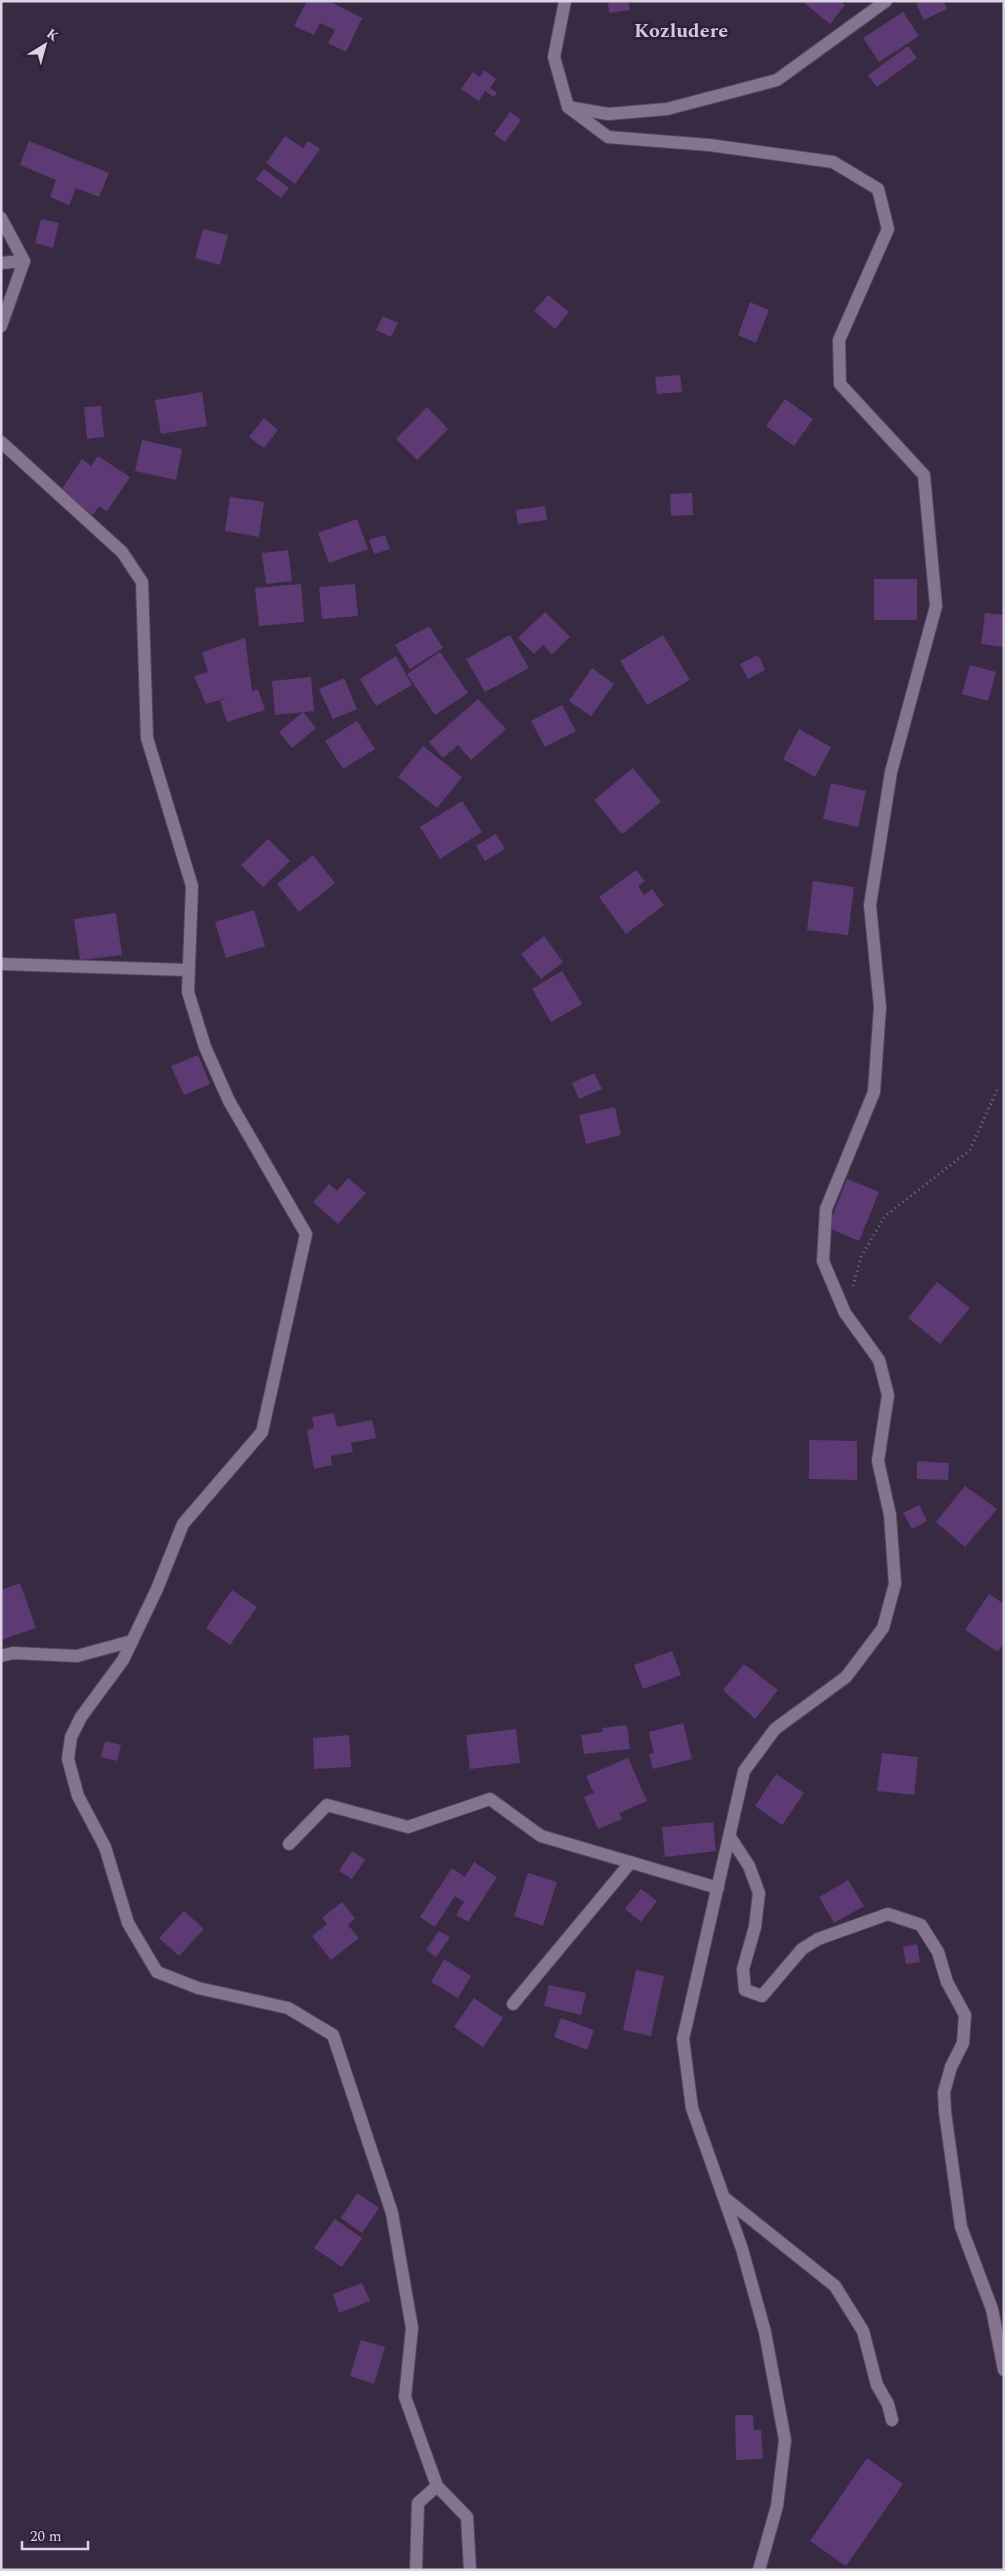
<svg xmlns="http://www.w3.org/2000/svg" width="1005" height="2571" font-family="Spectral,serif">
<rect width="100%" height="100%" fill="#382a42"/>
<g fill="#5d3a74">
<polygon points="307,1 329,1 362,18 346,52 328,43 335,30 320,23 314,35 294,26"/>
<polygon points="608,1 628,1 630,10 609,13"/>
<polygon points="802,1 840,1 845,5 830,24"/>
<polygon points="921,1 943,1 947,9 924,20 916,4"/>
<polygon points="903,12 919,36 879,62 863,38"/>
<polygon points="908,46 917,58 877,87 868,75"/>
<polygon points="484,70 496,79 490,88 497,93 494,97 485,91 479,101 461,89 473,72 480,77"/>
<polygon points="510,112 521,120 505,142 494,134"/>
<polygon points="285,136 303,148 308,141 320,149 295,184 266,163"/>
<polygon points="29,141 109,173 99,197 76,188 69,205 50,197 56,180 20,165"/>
<polygon points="264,169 289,188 281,198 256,179"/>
<polygon points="41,219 59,223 53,248 35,243"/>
<polygon points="203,229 228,235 220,265 195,258"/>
<polygon points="548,295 569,312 555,329 534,311"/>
<polygon points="750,302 769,310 756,343 738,335"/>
<polygon points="383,316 398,323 391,337 376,330"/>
<polygon points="680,375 682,392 657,394 655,377"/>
<polygon points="202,392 207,426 161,434 155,400"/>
<polygon points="785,399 813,419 794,446 766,426"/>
<polygon points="101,406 104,437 87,439 84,407"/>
<polygon points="427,407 448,429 417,460 396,439"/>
<polygon points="264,418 278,430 264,448 249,437"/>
<polygon points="142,440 182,449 176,480 135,471"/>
<polygon points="98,456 130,477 107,511 99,506 93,515 60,492 82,459 91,466"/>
<polygon points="692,493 693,515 671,516 670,494"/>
<polygon points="230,497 264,502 259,537 225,531"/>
<polygon points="545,506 547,520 518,524 516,510"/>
<polygon points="357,519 368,549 329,563 318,533"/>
<polygon points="385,535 390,549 374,554 369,540"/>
<polygon points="288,550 292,581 266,584 262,553"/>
<rect x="874" y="579" width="43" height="41"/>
<polygon points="301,584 304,622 259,626 255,588"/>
<polygon points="355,584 358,616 322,619 319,587"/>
<polygon points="545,612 570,637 552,654 543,645 534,654 518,638"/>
<polygon points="985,613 1004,615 1004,647 981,644"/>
<polygon points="429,626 443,648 410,669 395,645"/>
<polygon points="510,635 529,668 485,692 466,659"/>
<polygon points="663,635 690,680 647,705 620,661"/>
<polygon points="245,638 252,691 258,689 265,710 227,722 220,701 227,698 206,704 194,676 208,672 202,652"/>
<polygon points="440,652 468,693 435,715 407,674"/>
<polygon points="758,655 765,670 748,679 740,664"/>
<polygon points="396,656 412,685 376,706 360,679"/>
<polygon points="970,665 996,672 988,701 962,694"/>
<polygon points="592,668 614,684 591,716 569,701"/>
<polygon points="311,677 314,711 275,715 272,681"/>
<polygon points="344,678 357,709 333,719 319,689"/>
<polygon points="478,699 506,729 471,760 458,745 443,758 429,742"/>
<polygon points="562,705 576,731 545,747 531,721"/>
<polygon points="303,712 316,728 292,748 279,732"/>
<polygon points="357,721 375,749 343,769 325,741"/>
<polygon points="799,729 831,747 815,777 783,759"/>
<polygon points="423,746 462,777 437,808 398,777"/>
<polygon points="633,768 661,802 622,834 594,800"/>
<polygon points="831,783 866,791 858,827 823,819"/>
<polygon points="462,801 482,832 440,859 420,827"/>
<polygon points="496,834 505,849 485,861 476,846"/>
<polygon points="268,839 290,861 263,887 241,865"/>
<polygon points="313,855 335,883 299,912 277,884"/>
<polygon points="636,870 645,881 638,886 644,895 652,889 664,905 626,934 599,897"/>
<polygon points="813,881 854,887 848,935 807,930"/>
<polygon points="254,910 265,946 226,958 215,922"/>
<polygon points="116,913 122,955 80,960 74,919"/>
<polygon points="544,936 563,962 541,979 521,954"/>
<polygon points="562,971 582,1004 551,1022 532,989"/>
<polygon points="198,1055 210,1084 184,1095 171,1066"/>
<polygon points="594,1073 602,1089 579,1099 572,1083"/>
<polygon points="615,1107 621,1135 586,1144 579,1115"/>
<polygon points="348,1178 366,1193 338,1224 313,1202 329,1184 337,1191"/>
<polygon points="847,1179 879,1192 859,1241 828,1228"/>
<polygon points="937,1282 970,1308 940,1344 908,1318"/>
<polygon points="334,1413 337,1427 372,1420 376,1438 351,1443 353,1452 331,1456 332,1465 314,1469 307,1430 314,1428 312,1417"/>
<polygon points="809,1440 857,1441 857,1480 809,1479"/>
<polygon points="917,1461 949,1463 948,1480 917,1479"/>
<polygon points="965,1486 997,1509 965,1547 936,1522"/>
<polygon points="919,1505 927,1521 912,1529 903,1513"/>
<polygon points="20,1583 36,1628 1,1640 1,1590"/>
<polygon points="232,1590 257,1607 230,1645 206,1628"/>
<polygon points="989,1594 1004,1604 1004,1642 998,1652 965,1630"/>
<polygon points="672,1651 681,1675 643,1689 634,1665"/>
<polygon points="744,1664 778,1690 755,1719 723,1690"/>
<polygon points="683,1723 692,1759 653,1769 649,1754 654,1753 649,1732"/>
<polygon points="627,1725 630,1749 584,1754 581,1735 603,1732 602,1728"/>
<polygon points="516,1729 520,1763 470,1769 466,1735"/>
<polygon points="349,1735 351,1767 314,1769 313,1738"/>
<polygon points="105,1741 121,1745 117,1761 101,1757"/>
<polygon points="882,1753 918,1757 914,1795 877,1791"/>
<polygon points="628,1758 647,1801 619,1813 622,1819 598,1829 584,1797 594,1793 586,1776"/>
<polygon points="776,1774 804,1793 782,1825 755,1806"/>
<polygon points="713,1822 716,1851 665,1857 662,1827"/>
<polygon points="352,1851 365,1860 352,1879 339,1871"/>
<polygon points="474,1862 497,1877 468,1922 456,1915 464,1902 455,1896 435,1927 420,1917 452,1868 465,1877"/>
<polygon points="528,1873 557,1882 543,1926 514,1916"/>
<polygon points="848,1880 864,1906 834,1923 819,1897"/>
<polygon points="641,1889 657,1901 641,1922 625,1909"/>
<polygon points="342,1902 355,1918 348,1925 359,1938 331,1960 312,1936 327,1924 322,1918"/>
<polygon points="184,1911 204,1929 179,1956 159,1938"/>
<polygon points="439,1931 450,1937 436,1957 426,1950"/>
<polygon points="917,1944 920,1962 906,1964 903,1947"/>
<polygon points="444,1959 471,1976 458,1998 431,1982"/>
<polygon points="636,1970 664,1976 651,2036 623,2030"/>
<polygon points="549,1985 586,1993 581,2015 544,2006"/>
<polygon points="474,1998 503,2018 483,2047 454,2027"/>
<polygon points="561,2018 594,2030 587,2050 554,2037"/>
<polygon points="357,2193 379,2208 362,2233 341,2218"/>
<polygon points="335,2219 362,2238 342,2267 314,2248"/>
<polygon points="362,2283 370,2301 339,2313 333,2294"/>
<polygon points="361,2340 385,2347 374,2384 350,2376"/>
<polygon points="735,2415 753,2415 754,2430 761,2430 763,2459 736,2460"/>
<polygon points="867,2458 903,2484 846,2566 810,2541"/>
</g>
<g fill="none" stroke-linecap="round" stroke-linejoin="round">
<defs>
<g id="minor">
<polyline points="568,107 608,114 667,109 777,80 886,1"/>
<polyline points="1,218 24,261 1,326"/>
<polyline points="1,263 24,261"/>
<polyline points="1,442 122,552 142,582 147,738 192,886 188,992 205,1047 229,1101 306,1234 262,1432 183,1524 157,1589 123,1660 81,1717 71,1737 68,1759 78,1796 105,1847 128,1923 157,1972 198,1988 288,2008 333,2035 392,2213 412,2328 405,2397 437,2486"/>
<polyline points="1,964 187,970"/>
<polyline points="1,1656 13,1653 77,1656 132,1641"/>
<polyline points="730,1837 749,1866 759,1893 755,1927 743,1969 745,1990 762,1996 802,1949 818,1939 888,1914 921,1925 938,1952 947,1982 965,2015 963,2043 951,2067 944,2092 945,2112 961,2227 992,2309 1004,2370"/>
<polyline points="289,1844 327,1805 408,1827 490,1799 541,1836 718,1888"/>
<polyline points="513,2004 631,1862"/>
<polyline points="726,2199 835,2286 863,2331 877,2385 888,2404 892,2420"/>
</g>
<g id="tertiary">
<polyline points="565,1 554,57 568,107 608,137 709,145 833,162 878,189 888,229 839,340 840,384 924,475 936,606 891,772 870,905 880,1007 874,1092 826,1209 823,1261 845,1313 879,1360 888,1395 878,1461 890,1515 895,1584 883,1628 846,1677 775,1729 744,1771 683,2039 692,2108 742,2249 765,2332 785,2440 777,2506 759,2570"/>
<polyline points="416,2570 418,2503 437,2486 467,2517 470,2570"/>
</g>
</defs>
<use href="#minor" stroke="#54485c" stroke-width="14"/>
<use href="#tertiary" stroke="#54485c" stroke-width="14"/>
<polyline stroke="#7b6f84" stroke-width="3" stroke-dasharray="1 4" stroke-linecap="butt" points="853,1286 861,1257 885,1216 970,1150 997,1090"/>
<use href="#minor" stroke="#847490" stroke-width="12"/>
<use href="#tertiary" stroke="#847490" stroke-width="12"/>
</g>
<g text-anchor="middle" stroke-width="5" stroke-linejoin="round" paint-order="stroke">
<g font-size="20" font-weight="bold" fill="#d6c4e3" stroke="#2e2038">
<text x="681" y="37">Kozludere</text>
</g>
</g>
<rect width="1005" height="2571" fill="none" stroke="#dbd2e2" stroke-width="5"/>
<g transform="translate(45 45) rotate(37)" stroke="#2e2038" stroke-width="4" paint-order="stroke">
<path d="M0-4L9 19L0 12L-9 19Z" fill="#dbd2e2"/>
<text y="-8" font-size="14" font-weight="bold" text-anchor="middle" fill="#dbd2e2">K</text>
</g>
<path d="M22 2541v8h66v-8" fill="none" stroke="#dbd2e2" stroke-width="2.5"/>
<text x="30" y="2541" font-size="15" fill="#dbd2e2" stroke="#2e2038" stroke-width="4" paint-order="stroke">20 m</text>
</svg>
